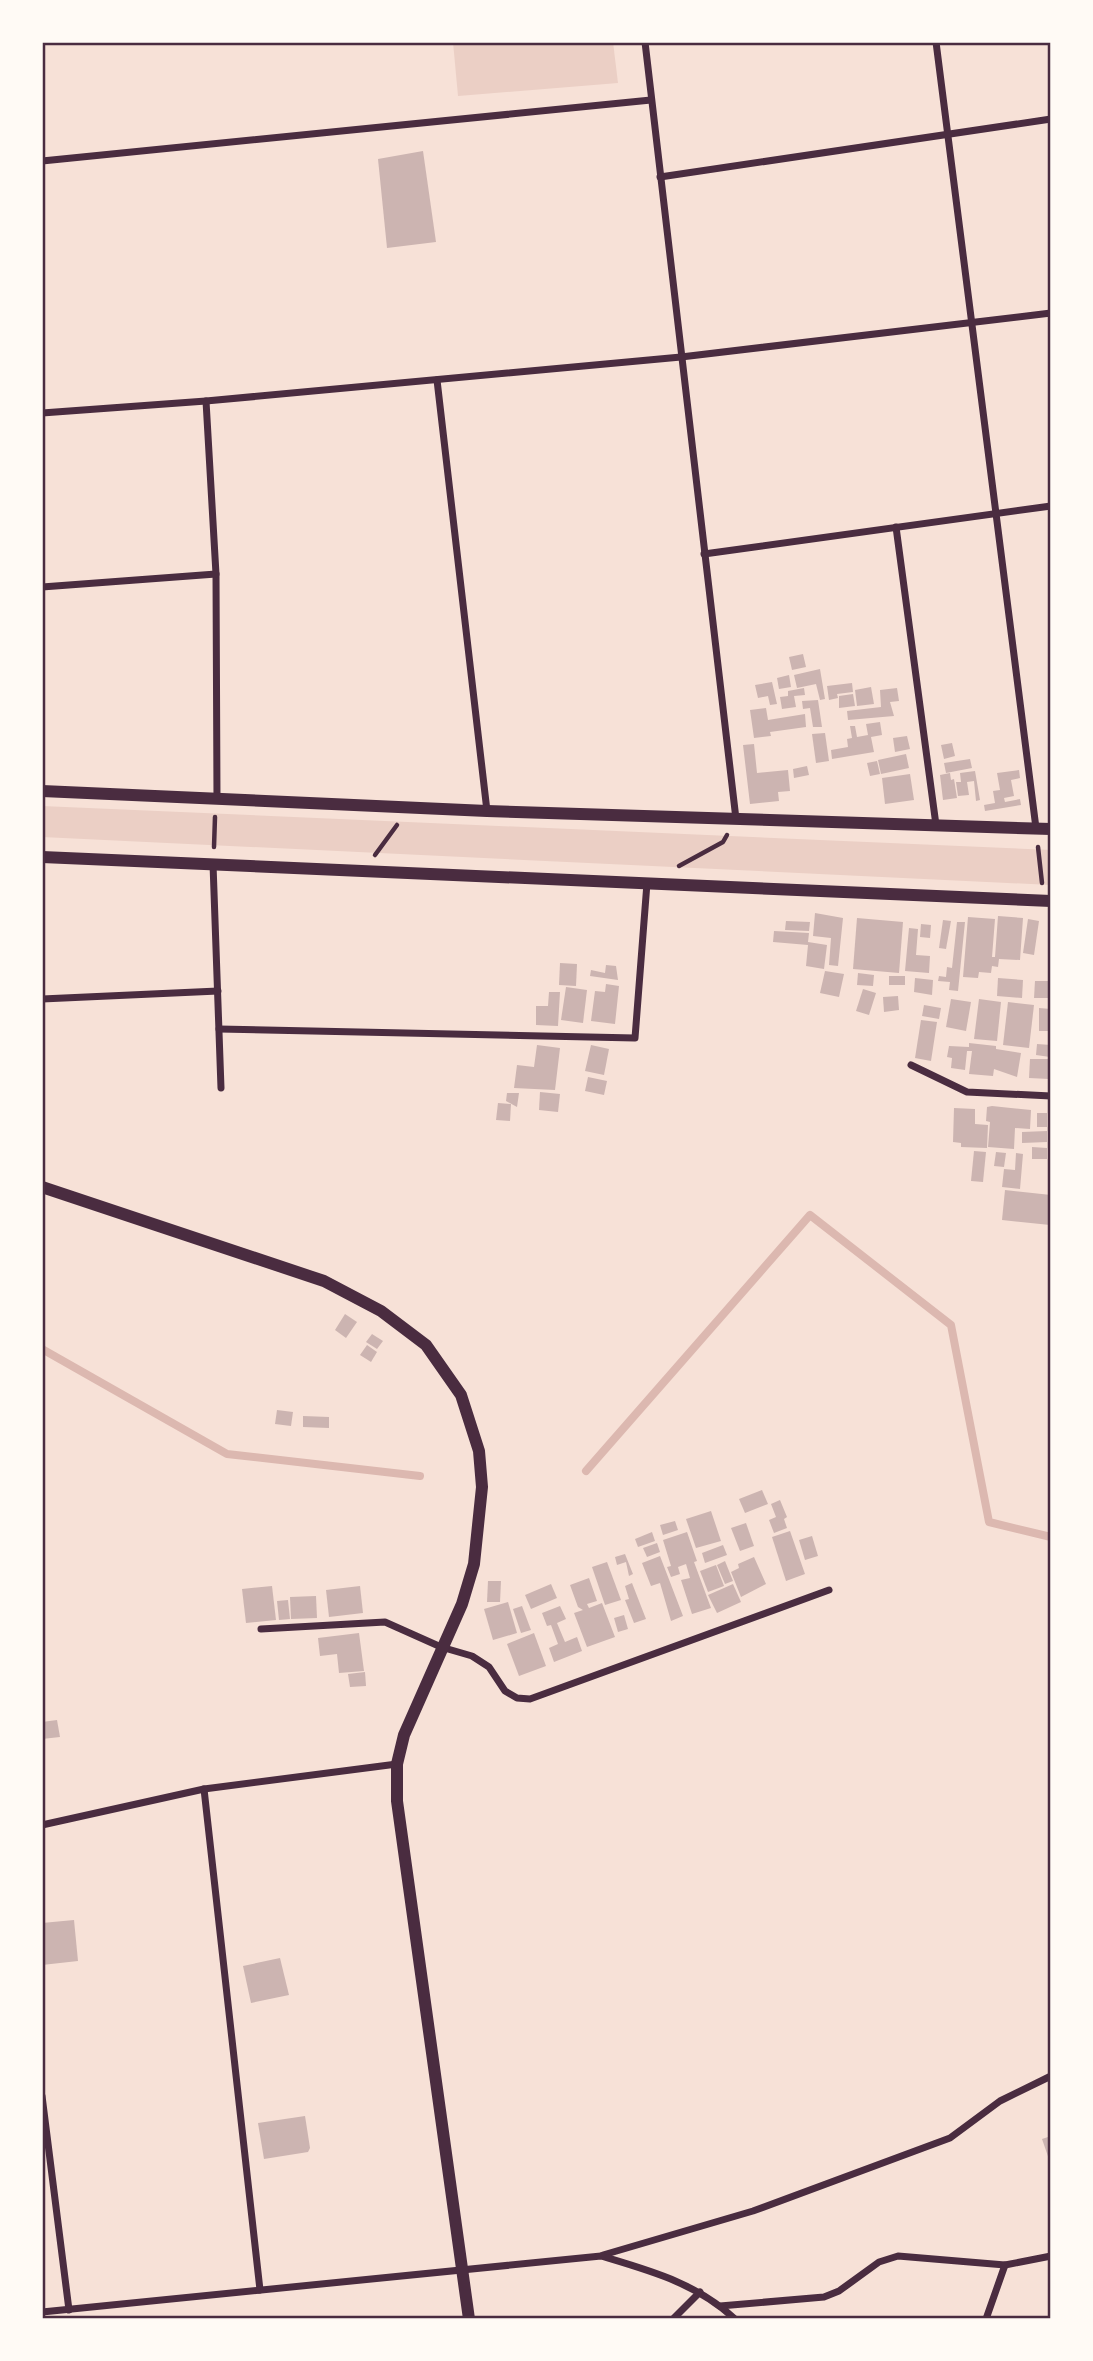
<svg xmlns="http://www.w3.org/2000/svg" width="1093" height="2361" font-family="'Exo 2',sans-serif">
<rect width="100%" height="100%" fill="#f7e1d7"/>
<g fill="#ebcfc5">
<polygon points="453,42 613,42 618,83 458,96"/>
<polygon points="42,806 1051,850 1051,885 42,837"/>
</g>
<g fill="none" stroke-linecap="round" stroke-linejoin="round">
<g stroke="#dcb8b0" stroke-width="8">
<polyline points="42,1349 227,1454 420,1476"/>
<polyline points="586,1471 810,1215 951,1325 989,1522 1051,1537"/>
</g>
</g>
<g fill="#ccb4b1">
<polygon points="423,151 436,242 387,248 378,159"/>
<polygon points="803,654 806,667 792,670 789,657"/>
<polygon points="820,669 825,699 820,700 816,684 797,688 794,675"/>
<polygon points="789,675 791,687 779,689 777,678"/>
<polygon points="772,682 777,704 770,705 768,696 758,698 755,685"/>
<polygon points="852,683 853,692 837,694 838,698 829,700 827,686"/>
<polygon points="871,687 874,704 857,706 855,690"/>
<polygon points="804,688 805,695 794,696 796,707 782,709 780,697 788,696 788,691"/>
<polygon points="897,688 899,701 890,702 894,716 848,720 847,711 881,707 880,690"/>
<polygon points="853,694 855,706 839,708 839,696"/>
<polygon points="818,700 822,727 813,727 810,708 803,709 802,701"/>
<polygon points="766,708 768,720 805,714 806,727 770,732 771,736 754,738 750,710"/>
<polygon points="880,722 882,735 871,737 874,752 832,759 831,750 848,747 847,739 852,738 850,726 855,726 857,737 868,735 866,724"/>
<polygon points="825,733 829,761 816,763 812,734"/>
<polygon points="907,736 910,749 895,752 893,738"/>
<polygon points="952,743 955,756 944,759 941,745"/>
<polygon points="754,744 757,773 788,770 790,791 778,792 779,801 750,804 743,745"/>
<polygon points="906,754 909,768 881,774 878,760"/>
<polygon points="970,759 972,768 946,773 944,763"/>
<polygon points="877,761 880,774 870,776 867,763"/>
<polygon points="807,766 809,775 794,778 793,769"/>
<polygon points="1019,770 1020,778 1011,780 1014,796 1004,798 1005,802 1020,799 1021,805 985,811 984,805 995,803 993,791 1000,790 997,773"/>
<polygon points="975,771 980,800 976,801 974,781 967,782 969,795 958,796 956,782 961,782 960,773"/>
<polygon points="950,773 951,780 954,779 957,798 943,800 940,775"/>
<polygon points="910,774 914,800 885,804 882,778"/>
<polygon points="815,913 843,918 838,966 829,965 831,938 813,936"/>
<polygon points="998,916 1023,918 1020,960 999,959 998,967 992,966 991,973 979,972 978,978 963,977 968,917 995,919 992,957 995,957"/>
<polygon points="857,918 903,922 899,973 853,969"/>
<polygon points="1028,919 1039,921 1034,955 1023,953"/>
<polygon points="943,920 951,921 946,949 939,948"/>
<polygon points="786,921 810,922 809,931 785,930"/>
<polygon points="957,922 965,922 958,991 949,990 950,982 938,981 939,976 946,977 947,967 952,968"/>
<polygon points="921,924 931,925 930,938 920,937"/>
<polygon points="909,928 918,929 916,955 930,956 929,973 905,971"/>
<polygon points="774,931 809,933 808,942 827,945 824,969 806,966 808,945 773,942"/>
<polygon points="560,963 577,964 576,986 559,985"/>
<polygon points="606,965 616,966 618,980 590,976 591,970 605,973"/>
<polygon points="825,971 844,974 839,997 820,993"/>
<polygon points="858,973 874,975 873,986 857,985"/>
<rect x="889" y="976" width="16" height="9"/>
<polygon points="915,978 933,980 932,995 914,992"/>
<polygon points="998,978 1023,980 1022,998 997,996"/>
<polygon points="1035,981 1051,981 1051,998 1034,998"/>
<polygon points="606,984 619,986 615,1024 591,1021 595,991 605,992"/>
<polygon points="566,987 587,990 583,1023 561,1020"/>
<polygon points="863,989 876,993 869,1015 856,1011"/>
<polygon points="549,992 560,992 558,1026 536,1025 536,1006 548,1006"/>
<polygon points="898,996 899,1010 884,1012 883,997"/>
<polygon points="951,999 971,1002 966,1031 946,1027"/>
<polygon points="979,999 1001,1002 997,1041 974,1039"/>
<polygon points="1008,1002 1034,1005 1029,1048 1003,1045"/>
<polygon points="924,1005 941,1008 939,1019 922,1016"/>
<polygon points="1039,1008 1051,1009 1051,1031 1039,1031"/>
<polygon points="921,1020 937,1022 931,1061 915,1058"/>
<polygon points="969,1043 996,1046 996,1049 1021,1053 1017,1077 994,1069 993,1076 969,1074 972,1051 967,1051 965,1070 951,1068 952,1058 947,1057 949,1046 969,1047"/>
<polygon points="1037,1044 1051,1045 1050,1057 1036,1055"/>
<polygon points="537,1045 560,1048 555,1090 514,1088 517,1065 534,1067"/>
<polygon points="591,1045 609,1049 604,1075 585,1071"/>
<polygon points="1030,1059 1050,1059 1049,1079 1029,1078"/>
<polygon points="588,1077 607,1081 604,1095 585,1091"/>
<polygon points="540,1092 560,1094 558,1112 539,1110"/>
<polygon points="507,1093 519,1093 517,1107 506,1101"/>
<polygon points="498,1103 511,1104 510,1121 496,1120"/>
<polygon points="992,1106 1031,1110 1030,1129 1015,1128 1014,1149 988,1147 990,1122 986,1121 987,1107"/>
<polygon points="954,1108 975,1109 975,1124 988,1125 987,1148 961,1147 961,1143 953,1142"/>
<rect x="1037" y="1113" width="10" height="14"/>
<polygon points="1047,1131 1047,1142 1022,1143 1022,1132"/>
<polygon points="1032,1147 1047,1148 1047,1159 1032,1159"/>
<polygon points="974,1151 986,1152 983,1182 971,1181"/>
<polygon points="996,1152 1006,1153 1004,1167 994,1166"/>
<polygon points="1016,1153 1023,1154 1020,1189 1002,1187 1004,1169 1015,1170"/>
<polygon points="1005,1190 1051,1195 1050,1225 1002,1220"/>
<polygon points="345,1314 357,1322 346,1338 335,1330"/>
<polygon points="372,1334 383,1341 377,1349 366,1342"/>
<polygon points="367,1345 377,1352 371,1362 360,1355"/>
<polygon points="277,1410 293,1412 291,1426 275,1424"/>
<polygon points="303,1416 329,1417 329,1428 303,1427"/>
<polygon points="762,1490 768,1504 745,1513 739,1499"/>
<polygon points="780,1500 787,1517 784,1519 787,1528 774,1533 769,1520 776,1517 771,1504"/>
<polygon points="711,1511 721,1541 696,1548 686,1519"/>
<polygon points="675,1521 678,1530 663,1535 660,1525"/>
<polygon points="746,1523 754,1546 740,1551 731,1528"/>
<polygon points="790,1531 805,1574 786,1581 772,1537"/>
<polygon points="652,1532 655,1541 638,1547 635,1539"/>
<polygon points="687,1532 697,1561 694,1562 711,1608 692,1614 681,1580 690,1578 686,1564 678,1567 680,1574 671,1577 667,1567 671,1566 663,1540"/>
<polygon points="812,1536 818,1556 805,1560 799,1540"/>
<polygon points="657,1543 660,1552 647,1557 643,1548"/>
<polygon points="723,1545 727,1555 705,1563 702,1553"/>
<polygon points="625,1554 633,1574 629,1576 626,1562 617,1565 615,1557"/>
<polygon points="660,1556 683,1616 671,1621 660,1583 651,1586 642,1563"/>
<polygon points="754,1557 766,1584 741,1597 731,1572 739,1568 738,1564"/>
<polygon points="725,1561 733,1581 725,1584 717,1565"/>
<polygon points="607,1562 621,1600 605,1605 592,1567"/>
<polygon points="716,1565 724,1586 708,1592 700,1571"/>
<polygon points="589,1578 597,1601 587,1604 589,1608 602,1603 615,1637 587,1647 574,1613 583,1610 578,1607 570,1585"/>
<polygon points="488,1581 501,1581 500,1602 487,1602"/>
<polygon points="632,1583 646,1619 634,1623 625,1600 629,1599 625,1586"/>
<polygon points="551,1584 557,1598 531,1609 525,1595"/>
<polygon points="733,1584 741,1602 717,1613 708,1595"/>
<polygon points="272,1586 276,1620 246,1623 242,1589"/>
<polygon points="360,1586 363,1613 329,1617 326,1590"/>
<polygon points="316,1596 317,1618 291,1619 290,1597"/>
<polygon points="288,1600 290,1619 279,1620 277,1601"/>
<polygon points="508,1602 517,1633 493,1640 484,1609"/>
<polygon points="522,1606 531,1630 521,1633 513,1609"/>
<polygon points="560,1606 566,1619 557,1623 565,1642 577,1637 582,1651 554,1662 549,1648 558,1644 551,1625 547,1626 542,1613"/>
<polygon points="624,1615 628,1629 618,1632 614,1618"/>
<polygon points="359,1633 364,1671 339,1673 337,1654 320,1656 318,1638"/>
<polygon points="534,1633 546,1666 519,1676 507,1644"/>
<polygon points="365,1672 366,1686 350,1687 348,1674"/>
<polygon points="57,1720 60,1737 42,1739 42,1722"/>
<polygon points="74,1920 78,1961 42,1965 42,1923"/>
<polygon points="280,1958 289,1995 251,2003 243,1966"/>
<polygon points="305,2116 310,2148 308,2152 264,2159 258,2123"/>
<polygon points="1051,2136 1051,2165 1042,2139"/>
</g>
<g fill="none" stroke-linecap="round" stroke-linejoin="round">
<g stroke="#4a2c40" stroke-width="4.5">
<polyline points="214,847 215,817"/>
<polyline points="1038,847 1042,883"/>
<polyline points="375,855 397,825"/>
<polyline points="679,866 723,842 727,835"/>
</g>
<g stroke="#4a2c40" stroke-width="7">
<polyline points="645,42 736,819"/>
<polyline points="936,42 1036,828"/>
<polyline points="42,161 651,100"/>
<polyline points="660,177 1051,119"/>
<polyline points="437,380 487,811"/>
<polyline points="206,401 216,574 217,799"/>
<polyline points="42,413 206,401 681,357 1051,313"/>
<polyline points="896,527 936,825"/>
<polyline points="704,554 1051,506"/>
<polyline points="42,587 216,574"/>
<polyline points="213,864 221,1088"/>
<polyline points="42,999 218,991"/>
<polyline points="219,1029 635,1038 647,883"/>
<polyline points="911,1065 967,1092 1051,1096"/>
<polyline points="261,1629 385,1622 441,1647 472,1656 489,1667 505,1691 517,1698 530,1699 829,1590"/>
<polyline points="204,1789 260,2290"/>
<polyline points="42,1825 204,1789 397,1764"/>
<polyline points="42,2096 69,2310"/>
<polyline points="603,2255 753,2211 950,2138 1000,2101 1051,2076"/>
<polyline points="720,2306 824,2297 839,2291 879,2262 898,2256 1005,2265 1051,2256"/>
<path d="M42 2312 601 2256C651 2271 696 2283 735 2319"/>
<polyline points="673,2319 700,2292"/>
<polyline points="986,2319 1005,2265"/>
</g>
<g stroke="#4a2c40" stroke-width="12">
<polyline points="42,791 487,811 1051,829"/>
<polyline points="42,857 1051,901"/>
<polyline points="42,1187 324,1281 381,1311 426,1345 461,1395 479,1451 482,1487 474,1564 462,1604 404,1735 397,1764 397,1801 469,2319"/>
</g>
</g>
<rect width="1093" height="2361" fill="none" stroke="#fffaf5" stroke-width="88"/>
<rect x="44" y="44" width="1005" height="2273" fill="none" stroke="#4a2c40" stroke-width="2.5"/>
</svg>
